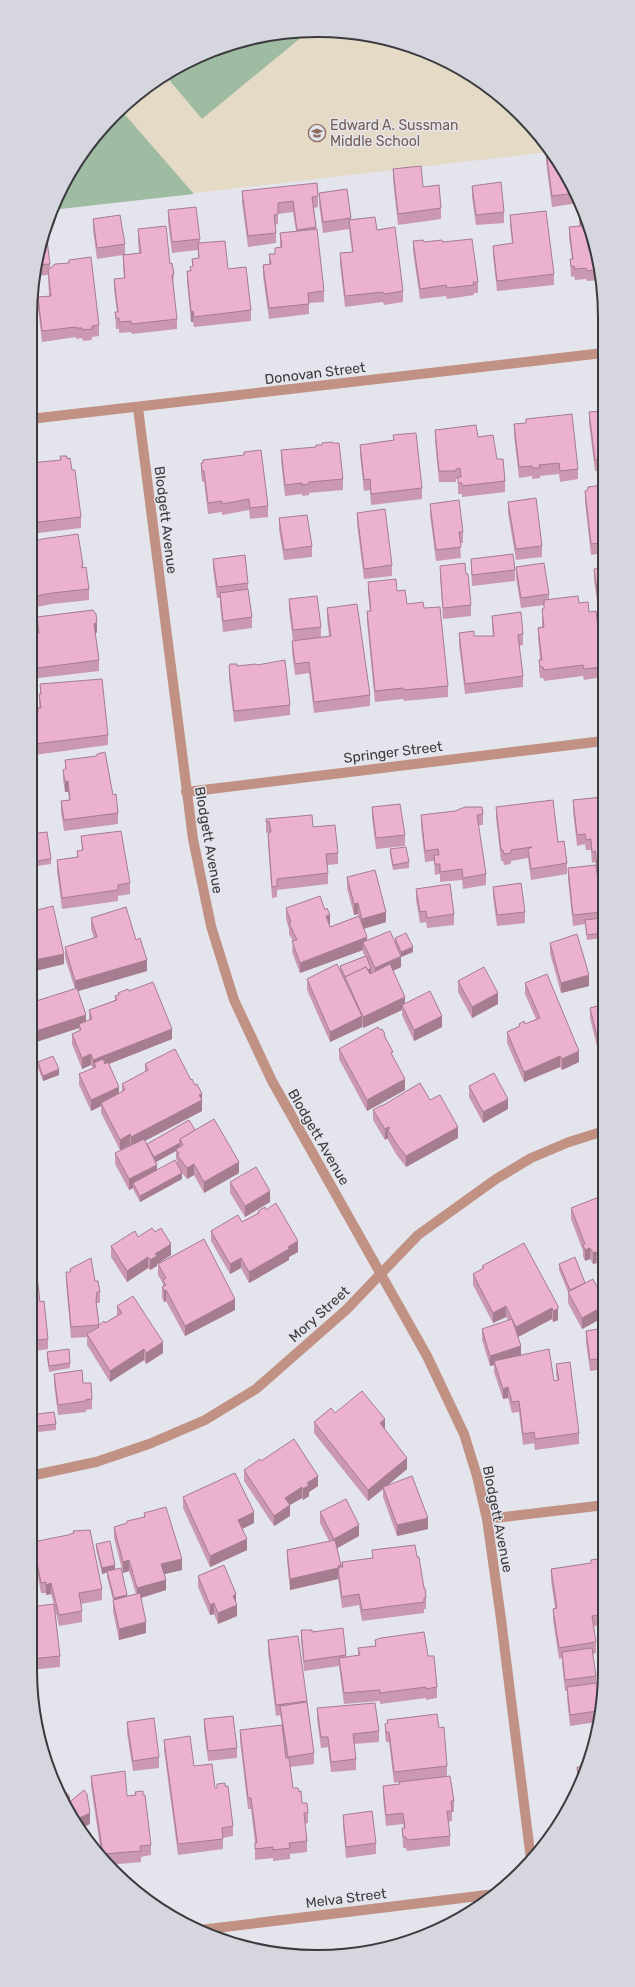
<svg xmlns="http://www.w3.org/2000/svg" width="635" height="1987" font-family="Rubik,sans-serif">
<rect width="100%" height="100%" fill="#e4e4ed"/>
<polygon fill="#e5dac6" points="318,30 374,36 461,68 521,114 548,152 51,210 79,158 114,114 158,78 208,52 262,35"/>
<g fill="#9fbca3">
<polygon points="309,31 202,119 165,75 208,52 262,35"/>
<polygon points="120,109 194,194 51,210 79,158"/>
</g>
<g fill="none" stroke-linecap="round" stroke-linejoin="round">
<g stroke="#c19183" stroke-width="10">
<polyline points="138,408 193,839 211,926 234,1000 272,1081 427,1356 464,1434 477,1476 487,1519 501,1619 531,1860"/>
<polyline points="30,419 603,353"/>
<polyline points="186,792 603,741"/>
<polyline points="30,1476 96,1462 149,1444 205,1420 256,1389 346,1310 418,1235 496,1179 531,1158 569,1142 604,1131"/>
<polyline points="487,1519 605,1505"/>
<polyline points="200,1930 495,1894"/>
</g>
</g>
<g fill="#cb98b1" fill-rule="evenodd">
<polygon points="546,151 575,191 579,203 552,207 546,162"/>
<polygon points="393,169 423,187 441,208 441,219 398,225 393,180"/>
<polygon points="472,186 504,212 504,223 476,225 472,197"/>
<polygon points="242,191 318,196 318,207 314,208 324,291 324,302 309,303 309,314 269,319 263,276 263,265 269,264 269,254 275,254 275,248 280,247 280,233 296,231 293,212 278,214 278,224 275,225 276,233 276,243 248,247 242,202"/>
<polygon points="319,193 351,218 351,220 377,230 403,291 403,302 384,305 383,302 345,307 340,264 340,253 352,252 349,229 323,233 319,204"/>
<polygon points="168,210 200,239 200,243 228,269 251,310 251,321 194,327 193,322 191,322 187,282 187,271 190,271 190,267 192,266 192,259 198,258 198,250 172,253 168,221"/>
<polygon points="582,212 602,280 587,281 586,279 575,280 574,276 571,277 570,259 572,259 569,238 569,227 579,226 579,213"/>
<polygon points="510,215 554,274 554,285 497,291 493,256 493,246 512,244 510,225"/>
<polygon points="93,219 125,244 125,255 139,254 138,240 138,229 170,264 174,274 173,285 177,319 177,329 132,334 131,332 119,333 119,329 116,329 115,312 117,312 114,290 114,279 124,278 123,266 123,255 97,259 93,230"/>
<polygon points="413,241 424,242 443,242 478,282 478,293 474,293 474,295 447,299 446,296 420,299 413,251"/>
<polygon points="36,261 50,264 50,269 99,325 99,336 92,337 92,340 83,341 82,338 76,339 76,337 42,342 38,308 38,297 49,296 48,275 34,276"/>
<polygon points="603,411 603,470 595,471 589,423 589,412"/>
<polygon points="514,424 578,469 578,479 560,482 559,474 540,476 540,478 532,479 532,476 519,478 514,435"/>
<polygon points="435,430 478,437 497,459 505,481 505,492 462,497 462,494 458,494 458,479 456,479 456,482 439,482 435,441"/>
<polygon points="393,435 422,488 422,499 371,505 370,490 364,491 360,455 360,445 393,440"/>
<polygon points="281,450 343,479 343,490 309,493 309,495 302,496 302,494 285,496 281,461"/>
<polygon points="60,456 67,459 72,470 81,517 81,528 30,534 30,463 60,460"/>
<polygon points="201,463 268,506 268,517 250,519 249,510 222,515 222,512 208,514 204,481 202,482 201,474"/>
<polygon points="603,485 603,531 602,531 603,553 591,555 585,502 585,491 588,490 588,487"/>
<polygon points="508,502 542,546 542,557 516,560 508,513"/>
<polygon points="430,504 463,532 463,543 460,543 461,558 436,561 430,515"/>
<polygon points="357,513 392,565 392,576 364,579 357,524"/>
<polygon points="279,518 312,546 312,557 284,560 279,529"/>
<polygon points="30,543 83,565 83,567 89,589 89,600 52,604 37,607 37,609 30,610"/>
<polygon points="213,559 248,583 248,590 252,617 252,628 223,632 220,604 220,598 217,598 213,569"/>
<polygon points="471,559 515,570 515,581 472,586 471,570"/>
<polygon points="440,566 466,574 471,605 471,616 443,619 440,577"/>
<polygon points="516,567 549,594 549,600 579,603 589,612 603,667 603,677 584,680 583,676 544,681 543,678 540,678 539,671 539,660 540,660 538,638 538,628 542,627 542,609 544,609 544,605 521,608 516,578"/>
<polygon points="603,568 603,608 598,609 594,580 594,569"/>
<polygon points="368,582 397,591 407,604 424,608 448,686 448,697 404,701 403,699 375,702 367,622 367,611 370,611 368,593"/>
<polygon points="289,599 321,627 321,637 329,636 327,619 327,608 370,695 370,706 314,713 309,673 295,675 292,652 292,641 293,641 289,610"/>
<polygon points="492,616 523,634 523,645 519,646 523,676 523,687 465,694 459,644 459,633 474,636 493,636 492,627"/>
<polygon points="37,617 97,632 95,634 99,660 99,671 30,679 30,634 38,633"/>
<polygon points="257,665 290,705 290,715 234,722 229,678 229,667 237,666"/>
<polygon points="40,684 108,735 108,745 34,755 31,724 31,713 38,712 39,708 39,694 40,694"/>
<polygon points="30,751 36,779 36,789 30,790"/>
<polygon points="65,760 113,795 118,813 118,824 64,831 61,812 61,801 69,800 68,792 65,792 63,780 63,770 65,769"/>
<polygon points="603,797 604,881 598,882 602,912 603,938 587,940 585,924 573,926 568,879 568,868 596,865 595,862 592,863 591,850 586,850 585,844 577,846 573,811 573,800"/>
<polygon points="372,807 405,835 405,846 376,849 372,818"/>
<polygon points="496,807 558,842 567,863 567,874 531,880 528,858 511,861 511,864 504,865 503,861 501,861 496,818"/>
<polygon points="483,814 483,825 478,825 486,874 486,885 463,889 462,880 440,882 440,874 435,875 434,861 425,862 421,826 421,815"/>
<polygon points="266,819 313,827 338,853 338,864 327,865 328,873 328,884 277,890 277,897 272,898 268,844 268,833 269,832 266,833"/>
<polygon points="30,834 51,859 51,864 30,867"/>
<polygon points="81,836 130,883 130,894 118,896 118,901 62,909 57,871 57,860 77,857 77,851 82,850"/>
<polygon points="390,849 409,862 409,868 393,870 390,855"/>
<polygon points="347,877 386,922 364,929 367,940 395,942 395,938 413,952 401,957 401,967 393,971 405,1003 442,1027 414,1041 402,1015 402,1010 363,1028 362,1024 362,1027 330,1042 307,990 307,979 340,971 340,966 365,956 363,953 363,950 300,973 292,952 293,941 289,934 289,929 286,919 286,908 330,925 330,927 358,916 358,914 354,915 347,888"/>
<polygon points="493,887 525,912 525,923 497,926 493,897"/>
<polygon points="416,889 454,914 454,925 427,928 426,922 420,923 416,900"/>
<polygon points="30,912 64,964 35,971 30,948"/>
<path d="M91 918 136 940 147 971 78 991 86 1022 89 1020V1010L115 1000V996L118 995V993L129 991 172 1039 109 1064 119 1093 122 1092V1084L145 1072V1064L191 1080 202 1100V1111L145 1141 147 1145 195 1130 239 1173 204 1193 194 1175 187 1179 181 1172 182 1179 140 1202 133 1189V1188L129 1190 115 1164V1153L130 1146V1145L120 1150 101 1113V1106L91 1111 79 1085V1074L93 1068 91 1065 82 1069 72 1044V1034L79 1031V1028L30 1044V1003L75 989 65 958V947L94 938 91 929ZM176 1151V1159L177 1161V1163L157 1170 156 1162Z"/>
<polygon points="550,943 589,986 561,993 550,953"/>
<polygon points="458,981 498,1004 472,1018 458,992"/>
<polygon points="525,983 579,1062 562,1070 560,1067 524,1082 507,1043 507,1032 519,1027 519,1024 525,1024 536,1019 525,994"/>
<polygon points="604,1002 604,1058 600,1059 590,1018 590,1008 600,1005 600,1003"/>
<polygon points="385,1038 405,1090 367,1111 339,1059 339,1049"/>
<polygon points="38,1062 59,1075 43,1081 38,1068"/>
<polygon points="469,1086 508,1109 483,1123 469,1097"/>
<polygon points="430,1100 458,1138 406,1167 396,1154 388,1140 388,1138 385,1140 373,1120 373,1110 382,1106"/>
<polygon points="230,1182 270,1202 245,1217 230,1193"/>
<polygon points="604,1195 600,1274 596,1263 593,1264 590,1259 585,1261 583,1256 583,1251 571,1219 571,1208"/>
<polygon points="30,1199 37,1227 37,1238 36,1238 37,1249 37,1255 30,1256"/>
<polygon points="266,1210 298,1252 289,1257 289,1260 249,1283 241,1268 230,1274 211,1241 211,1231 242,1222 258,1213 258,1211"/>
<polygon points="138,1237 171,1255 157,1264 157,1266 150,1270 148,1268 127,1282 111,1257 111,1246"/>
<polygon points="158,1264 235,1310 185,1336 166,1301 164,1302 162,1298 162,1287 163,1286 163,1284 158,1275"/>
<polygon points="559,1264 604,1300 604,1317 582,1329 568,1303 568,1292 559,1270"/>
<polygon points="482,1266 558,1306 558,1320 553,1322 552,1319 518,1337 521,1355 554,1381 557,1380 556,1375 556,1364 579,1433 579,1444 535,1450 534,1443 523,1445 519,1412 512,1413 508,1398 503,1399 494,1372 494,1365 490,1366 482,1340 482,1329 508,1321 506,1317 493,1323 473,1285 473,1274 482,1269"/>
<polygon points="66,1272 95,1281 100,1292 100,1303 97,1303 97,1306 99,1325 105,1323 117,1315 117,1306 163,1353 146,1364 144,1360 110,1382 87,1345 87,1337 71,1338 66,1283"/>
<polygon points="30,1276 40,1302 48,1339 48,1349 30,1352"/>
<polygon points="604,1328 604,1369 590,1371 586,1342 586,1331"/>
<polygon points="30,1352 36,1382 36,1393 37,1406 37,1414 56,1424 56,1430 30,1433"/>
<polygon points="47,1352 70,1363 70,1368 49,1372 47,1358"/>
<polygon points="54,1374 83,1383 92,1399 92,1409 86,1410 86,1412 58,1415 54,1384"/>
<polygon points="335,1413 385,1430 407,1469 388,1485 428,1529 397,1536 383,1497 383,1489 368,1501 314,1433 314,1422"/>
<polygon points="261,1461 318,1486 309,1492 309,1496 303,1500 302,1498 290,1505 290,1516 274,1526 244,1481 244,1470"/>
<polygon points="183,1497 254,1523 242,1529 247,1550 210,1567 183,1508"/>
<polygon points="320,1512 359,1536 337,1548 341,1567 342,1562 372,1559 372,1550 417,1557 424,1588 426,1598 426,1609 424,1609 424,1613 362,1621 359,1605 342,1608 338,1579 290,1590 287,1561 287,1550 329,1541 320,1523"/>
<polygon points="144,1513 182,1570 164,1574 166,1590 141,1598 146,1633 119,1640 113,1611 113,1600 107,1577 107,1572 102,1574 96,1549 96,1544 115,1569 127,1596 136,1594 129,1571 123,1573 114,1538 114,1527 127,1523 127,1521 144,1517"/>
<polygon points="33,1542 102,1589 102,1600 81,1604 82,1611 82,1622 59,1626 55,1609 60,1656 60,1667 31,1670 30,1657 30,1607 54,1604 51,1594 46,1595 46,1593 41,1593 33,1552"/>
<polygon points="605,1558 605,1625 594,1626 596,1642 596,1653 593,1654 596,1676 599,1726 598,1730 597,1722 570,1726 567,1698 567,1691 565,1691 562,1663 562,1658 559,1659 553,1620 553,1609 555,1608 551,1580 551,1569 591,1564 591,1560"/>
<polygon points="198,1576 236,1604 237,1616 218,1624 214,1614 210,1615 198,1587"/>
<polygon points="301,1630 312,1632 346,1655 346,1657 358,1655 358,1648 375,1646 375,1640 428,1656 437,1687 437,1698 426,1700 426,1698 380,1704 380,1701 344,1704 339,1666 304,1671 301,1641"/>
<polygon points="268,1640 307,1701 307,1707 314,1753 314,1764 290,1767 293,1788 308,1813 308,1823 305,1824 307,1841 307,1852 290,1854 290,1859 273,1861 273,1858 255,1860 255,1843 251,1809 248,1809 240,1741 240,1730 282,1725 280,1715 276,1716 268,1651"/>
<polygon points="317,1708 379,1731 379,1742 354,1744 356,1759 356,1770 331,1772 328,1747 321,1748 317,1719"/>
<polygon points="204,1719 237,1748 237,1758 208,1761 204,1730"/>
<polygon points="387,1720 439,1728 447,1766 447,1776 454,1801 454,1812 452,1812 452,1821 448,1822 450,1836 450,1846 407,1851 406,1848 403,1848 402,1828 404,1828 403,1824 386,1826 383,1797 383,1786 399,1784 399,1782 394,1783 389,1742 386,1742 385,1734 385,1724 387,1723"/>
<polygon points="127,1722 159,1757 159,1768 133,1771 127,1733"/>
<polygon points="164,1740 194,1766 215,1788 217,1788 217,1784 225,1786 233,1826 233,1836 223,1838 223,1849 178,1855 164,1750"/>
<polygon points="577,1767 583,1779 578,1789 577,1778"/>
<polygon points="91,1776 127,1796 143,1795 151,1845 151,1855 141,1857 141,1862 107,1865 102,1860 91,1786"/>
<polygon points="343,1815 376,1843 376,1854 346,1858 343,1826"/>
</g>
<g fill="#a57c90">
<polygon points="193,311 193,322 191,322 191,312"/>
<polygon points="97,622 97,632 94,635 94,624"/>
<polygon points="68,781 68,792 65,792 65,782"/>
<polygon points="358,903 358,914 354,915 354,904"/>
<polygon points="386,912 386,922 362,929 362,919"/>
<polygon points="330,915 330,926 326,916"/>
<polygon points="367,937 367,948 363,942 363,950 300,973 300,963"/>
<polygon points="413,947 413,952 401,957 401,967 375,979 375,968 401,957 401,952"/>
<polygon points="64,954 64,964 35,971 35,960"/>
<polygon points="147,960 147,971 75,992 75,981"/>
<polygon points="371,968 371,974 346,979"/>
<polygon points="589,975 589,986 561,993 561,983"/>
<polygon points="498,993 498,1004 472,1018 472,1007"/>
<polygon points="405,997 405,1008 402,1005 402,1010 363,1028 363,1017"/>
<polygon points="86,1015 86,1026 79,1024 79,1028 30,1044 30,1033"/>
<polygon points="362,1016 362,1027 330,1042 330,1032"/>
<polygon points="442,1016 442,1027 414,1041 414,1030"/>
<polygon points="172,1029 172,1039 96,1069 96,1067 94,1063 93,1070 93,1060"/>
<polygon points="604,1047 604,1058 600,1059 600,1048"/>
<polygon points="579,1051 579,1062 562,1070 562,1059"/>
<polygon points="91,1054 91,1065 82,1069 82,1058"/>
<polygon points="560,1056 560,1067 524,1082 524,1072"/>
<polygon points="59,1069 59,1075 43,1081 43,1076"/>
<polygon points="405,1079 405,1090 367,1111 367,1100"/>
<polygon points="119,1087 119,1098 101,1103 101,1106 91,1111 91,1100"/>
<polygon points="202,1094 202,1111 131,1148 131,1137"/>
<polygon points="508,1099 508,1109 483,1123 483,1112"/>
<polygon points="388,1127 388,1138 385,1140 385,1129"/>
<polygon points="458,1127 458,1138 406,1167 406,1156"/>
<polygon points="130,1134 130,1145 120,1150 120,1140"/>
<polygon points="180,1143 180,1149 176,1149 176,1151 154,1163 154,1157"/>
<polygon points="239,1162 239,1173 204,1193 204,1182"/>
<polygon points="194,1164 194,1175 187,1179 187,1168"/>
<polygon points="157,1165 157,1175 133,1183 133,1188 129,1190 129,1179"/>
<polygon points="182,1173 182,1179 140,1202 140,1196"/>
<polygon points="270,1191 270,1202 245,1217 245,1206"/>
<polygon points="298,1241 298,1252 289,1257 289,1260 249,1283 249,1272"/>
<polygon points="171,1244 171,1255 157,1264 157,1266 150,1270 150,1260 155,1254"/>
<polygon points="590,1248 590,1259 585,1261 585,1250"/>
<polygon points="596,1252 596,1263 593,1264 593,1253"/>
<polygon points="148,1257 148,1268 127,1282 127,1271"/>
<polygon points="241,1258 241,1268 230,1274 230,1264"/>
<polygon points="604,1261 604,1272 600,1274 600,1263"/>
<polygon points="166,1290 166,1301 164,1302 164,1291"/>
<polygon points="235,1299 235,1310 185,1336 185,1326"/>
<polygon points="506,1306 506,1317 493,1323 493,1313"/>
<polygon points="604,1306 604,1317 582,1329 582,1318"/>
<polygon points="552,1308 552,1319 516,1338 516,1327"/>
<polygon points="558,1309 558,1320 553,1322 553,1311"/>
<polygon points="163,1342 163,1353 146,1364 146,1353"/>
<polygon points="521,1346 521,1357 494,1361 494,1365 490,1366 490,1356"/>
<polygon points="144,1349 144,1360 110,1382 110,1371"/>
<polygon points="508,1387 508,1398 503,1399 503,1389"/>
<polygon points="385,1419 385,1430 380,1423"/>
<polygon points="407,1458 407,1469 384,1488 383,1487 383,1489 368,1501 368,1490"/>
<polygon points="318,1476 318,1486 309,1492 309,1496 303,1500 303,1489 307,1483"/>
<polygon points="302,1487 302,1498 290,1505 290,1516 274,1526 274,1516 285,1498"/>
<polygon points="254,1512 254,1523 238,1531 238,1520"/>
<polygon points="428,1518 428,1529 397,1536 397,1525"/>
<polygon points="359,1525 359,1536 334,1550 334,1539"/>
<polygon points="247,1539 247,1550 210,1567 210,1556"/>
<polygon points="182,1559 182,1570 161,1575 161,1564"/>
<polygon points="129,1560 129,1571 123,1573 123,1562"/>
<polygon points="115,1565 115,1570 102,1574 102,1568"/>
<polygon points="338,1568 338,1579 290,1590 290,1579"/>
<polygon points="166,1580 166,1590 137,1599 137,1588"/>
<polygon points="51,1583 51,1594 46,1595 46,1585"/>
<polygon points="236,1594 236,1605 233,1596"/>
<polygon points="127,1595 127,1601 114,1604 114,1598"/>
<polygon points="214,1603 214,1614 210,1615 210,1605"/>
<polygon points="237,1605 237,1616 218,1624 218,1613"/>
<polygon points="146,1622 146,1633 119,1640 119,1629"/>
<polygon points="70,1797 70,1808 65,1801"/>
<polygon points="90,1813 90,1824 82,1828 77,1819"/>
</g>
<g fill="#ecb1ce" stroke="#a57c90">
<polygon points="546,151 547,151 575,191 576,193 552,196"/>
<polygon points="421,166 423,187 439,185 441,208 398,214 393,169"/>
<polygon points="501,182 504,212 476,215 472,186"/>
<polygon points="317,183 318,196 312,197 316,227 297,230 293,201 278,203 278,214 274,215 276,233 248,236 242,191"/>
<polygon points="347,189 351,218 323,222 319,193"/>
<polygon points="196,207 200,239 172,242 168,210"/>
<polygon points="546,211 554,274 497,281 493,246 513,243 510,215"/>
<polygon points="582,212 599,269 587,271 586,268 575,269 574,266 571,266 570,259 573,259 569,227 581,226 579,213"/>
<polygon points="120,215 125,244 97,248 93,219"/>
<polygon points="375,217 377,230 395,227 403,291 384,294 383,292 345,296 340,253 353,252 349,220"/>
<polygon points="166,226 170,264 172,263 174,274 172,275 177,319 132,324 131,321 119,322 119,318 116,318 115,312 118,312 114,279 125,278 123,255 141,253 138,229"/>
<polygon points="317,229 324,291 308,293 309,304 269,308 263,265 271,264 269,254 275,254 275,248 282,247 280,233"/>
<polygon points="44,232 46,232 50,264 35,265 36,261"/>
<polygon points="472,239 478,282 473,282 474,285 447,288 446,285 420,289 413,241 423,240 424,242 442,240 443,242"/>
<polygon points="225,241 228,269 246,267 251,310 194,317 193,311 191,312 187,271 191,271 190,267 193,266 192,259 199,258 198,243"/>
<polygon points="91,257 99,325 92,326 92,329 83,330 82,328 76,328 76,327 42,331 38,297 51,296 48,270 55,264 69,263 69,260"/>
<polygon points="603,411 603,459 595,460 589,412"/>
<polygon points="572,414 578,469 560,471 559,463 539,465 540,468 532,468 532,466 519,467 514,424 526,423 526,419"/>
<polygon points="476,425 478,437 493,435 497,459 503,459 505,481 462,486 462,483 458,483 458,477 461,477 460,468 456,469 456,471 439,471 435,430"/>
<polygon points="416,433 422,488 371,494 370,479 364,480 360,445 394,440 393,435"/>
<polygon points="332,442 332,443 339,443 343,479 309,482 309,484 302,485 302,483 285,485 281,450 316,447 316,445 322,445 322,443"/>
<polygon points="261,450 268,506 250,508 249,499 222,504 222,501 208,503 204,471 202,471 201,463 203,463 203,460 244,455 244,452"/>
<polygon points="60,456 67,456 67,459 70,458 72,470 75,470 81,517 30,523 30,463 61,460"/>
<polygon points="603,485 603,520 601,520 603,536 603,543 591,544 585,491 588,490 588,487"/>
<polygon points="536,498 542,546 516,549 508,502"/>
<polygon points="459,500 463,532 459,532 461,547 436,550 430,504"/>
<polygon points="385,509 392,565 364,569 357,513"/>
<polygon points="307,515 312,546 284,550 279,518"/>
<polygon points="78,534 83,565 82,565 82,568 86,567 89,589 52,593 36,596 37,598 30,599 30,543 42,539"/>
<polygon points="513,554 515,570 472,575 471,559"/>
<polygon points="245,555 248,583 217,587 213,559"/>
<polygon points="465,563 466,574 468,574 471,605 443,608 440,566"/>
<polygon points="544,563 549,594 521,598 516,567"/>
<polygon points="603,568 603,597 598,598 594,569"/>
<polygon points="396,579 397,591 405,590 407,604 423,602 424,608 440,607 448,686 404,690 403,688 375,691 367,611 371,611 368,582"/>
<polygon points="248,589 252,617 223,621 220,593"/>
<polygon points="317,596 321,627 293,630 289,599"/>
<polygon points="578,596 579,603 588,602 589,612 596,611 603,667 584,669 583,665 544,670 543,667 540,667 539,660 542,660 538,628 544,627 542,609 544,609 544,600"/>
<polygon points="357,604 370,695 314,702 309,662 295,664 292,641 331,636 327,608"/>
<polygon points="93,610 96,614 97,622 94,624 99,660 30,669 30,634 39,633 37,617"/>
<polygon points="521,612 523,634 518,635 523,676 465,684 459,633 474,631 474,636 494,636 492,616"/>
<polygon points="285,660 290,705 234,711 229,667 230,664 237,664 237,666 256,664 257,665"/>
<polygon points="102,679 108,735 34,744 31,713 38,712 38,708 41,708 39,694 41,694 40,684"/>
<polygon points="32,750 36,779 30,779 30,751"/>
<polygon points="105,752 113,795 116,794 118,813 64,820 61,801 70,800 68,781 65,782 63,770 66,769 65,760 97,756 97,754"/>
<polygon points="603,797 604,870 598,871 595,851 592,852 591,839 586,840 585,834 577,835 573,800"/>
<polygon points="553,800 558,842 564,841 567,863 531,869 528,849 532,847 511,850 511,853 504,854 503,850 501,850 496,807"/>
<polygon points="400,804 405,835 376,838 372,807"/>
<polygon points="465,807 482,807 483,814 477,815 486,874 463,878 462,869 440,872 440,864 435,864 434,855 439,855 438,849 425,851 421,815 455,811"/>
<polygon points="312,815 313,827 335,825 338,853 326,854 328,873 277,879 277,886 272,887 268,833 271,832 269,821 266,822 266,819"/>
<polygon points="121,831 130,883 118,885 118,890 62,898 57,860 78,857 77,851 83,850 81,836"/>
<polygon points="47,832 51,859 30,862 30,834"/>
<polygon points="406,847 409,862 393,865 390,849"/>
<polygon points="596,865 602,912 573,915 568,868"/>
<polygon points="375,870 386,912 362,919 358,903 354,904 347,877"/>
<polygon points="521,883 525,912 497,915 493,887"/>
<polygon points="450,884 454,914 427,918 426,911 420,912 416,889"/>
<polygon points="320,896 325,910 327,908 330,915 326,916 330,927 359,916 367,937 300,963 292,941 297,940 289,923 291,922 286,908"/>
<polygon points="53,906 64,954 35,960 30,937 30,912"/>
<polygon points="126,907 136,940 140,938 147,960 75,981 65,947 97,937 91,918"/>
<polygon points="601,918 603,933 587,935 585,920"/>
<polygon points="390,931 401,956 375,968 363,942"/>
<polygon points="406,933 413,947 401,952 395,938"/>
<polygon points="577,934 589,975 561,983 550,943"/>
<polygon points="366,956 371,968 368,970 366,967 345,977 340,966"/>
<polygon points="337,964 362,1016 330,1032 307,979"/>
<polygon points="390,964 405,997 363,1017 345,977 366,967 370,974"/>
<polygon points="484,967 498,993 472,1007 458,981"/>
<polygon points="547,974 579,1051 562,1059 560,1056 524,1072 507,1032 520,1026 519,1024 524,1021 525,1024 540,1018 525,983"/>
<polygon points="153,982 172,1029 93,1060 91,1054 82,1058 72,1034 81,1030 79,1024 92,1019 89,1010 117,1000 115,996 119,995 118,993 128,989 129,991"/>
<polygon points="77,988 86,1015 30,1033 30,1003"/>
<polygon points="430,991 442,1016 414,1030 402,1005"/>
<polygon points="604,1002 604,1047 600,1048 590,1008 601,1005 600,1003"/>
<polygon points="378,1027 380,1030 382,1029 385,1034 384,1035 393,1052 391,1053 405,1079 367,1100 339,1049"/>
<polygon points="175,1049 191,1080 192,1079 195,1085 197,1084 202,1094 199,1095 202,1100 131,1137 130,1134 120,1140 101,1103 125,1090 122,1084 148,1070 145,1064"/>
<polygon points="53,1056 59,1069 43,1076 38,1062"/>
<polygon points="103,1059 105,1064 108,1062 119,1087 91,1100 79,1074 96,1067 94,1063"/>
<polygon points="494,1073 508,1099 483,1112 469,1086"/>
<polygon points="420,1083 430,1100 440,1095 458,1127 406,1156 396,1143 388,1130 390,1128 388,1127 385,1129 373,1110 382,1105 382,1106"/>
<polygon points="214,1119 239,1162 204,1182 194,1164 187,1168 177,1155 179,1154 176,1149 183,1145 180,1139"/>
<polygon points="189,1120 195,1130 180,1139 180,1143 154,1157 147,1144"/>
<polygon points="144,1139 157,1165 129,1179 115,1153"/>
<polygon points="175,1160 182,1173 140,1196 133,1183"/>
<polygon points="256,1167 270,1191 245,1206 230,1182"/>
<polygon points="604,1195 604,1261 600,1263 596,1252 593,1253 590,1248 585,1250 583,1245 585,1244 571,1208"/>
<polygon points="33,1198 37,1227 30,1228 30,1199"/>
<polygon points="276,1203 298,1241 288,1247 289,1249 249,1272 241,1258 230,1264 211,1231 238,1215 242,1222 259,1213 258,1211 265,1207 266,1210"/>
<polygon points="152,1228 155,1232 161,1228 171,1244 155,1254 157,1256 150,1260 148,1257 127,1271 111,1246 135,1231 138,1237"/>
<polygon points="36,1234 37,1249 30,1250 30,1235"/>
<polygon points="204,1239 235,1299 185,1326 166,1290 164,1291 162,1287 166,1285 163,1280 166,1278 158,1264"/>
<polygon points="524,1243 558,1306 558,1309 553,1311 552,1308 516,1327 512,1319 521,1346 490,1356 482,1329 512,1319 506,1306 493,1313 473,1274 484,1268 482,1266"/>
<polygon points="575,1257 585,1283 570,1290 559,1264"/>
<polygon points="91,1258 95,1281 98,1281 100,1292 97,1292 96,1301 99,1325 104,1321 105,1323 122,1313 117,1306 133,1296 163,1342 146,1353 144,1349 110,1371 87,1334 99,1327 98,1325 71,1327 66,1272 71,1272 70,1269"/>
<polygon points="30,1276 37,1276 40,1302 44,1301 48,1339 30,1341"/>
<polygon points="593,1279 604,1300 604,1306 582,1318 568,1292"/>
<polygon points="604,1328 604,1358 590,1360 586,1331"/>
<polygon points="69,1349 70,1363 49,1366 47,1352"/>
<polygon points="549,1349 554,1381 559,1380 556,1364 570,1362 579,1433 535,1439 534,1432 523,1434 519,1401 512,1402 508,1387 503,1389 494,1361"/>
<polygon points="30,1352 33,1352 36,1382 34,1382 37,1406 30,1408"/>
<polygon points="82,1370 83,1383 91,1383 92,1399 85,1400 86,1401 58,1405 54,1374"/>
<polygon points="362,1391 385,1419 380,1423 407,1458 368,1490 314,1422 331,1408 335,1413"/>
<polygon points="54,1412 56,1424 30,1427 30,1415"/>
<polygon points="294,1439 318,1476 307,1483 309,1485 303,1489 302,1487 285,1498 290,1505 274,1516 244,1470 260,1459 261,1461"/>
<polygon points="235,1473 254,1512 238,1520 247,1539 210,1556 183,1497"/>
<polygon points="412,1476 428,1518 397,1525 383,1487"/>
<polygon points="346,1499 359,1525 334,1539 320,1512"/>
<polygon points="166,1507 182,1559 161,1564 166,1580 137,1588 129,1560 123,1562 114,1527 127,1523 127,1521 145,1517 144,1513"/>
<polygon points="90,1530 102,1589 79,1593 82,1611 59,1615 51,1583 46,1585 46,1582 41,1583 33,1542 68,1535 74,1533 73,1531"/>
<polygon points="335,1540 341,1565 338,1566 339,1569 339,1567 343,1567 342,1562 373,1558 372,1550 415,1545 417,1557 419,1557 424,1588 425,1588 426,1598 424,1598 424,1602 362,1610 359,1594 342,1597 338,1568 290,1579 287,1550"/>
<polygon points="110,1541 115,1565 102,1568 96,1544"/>
<polygon points="605,1558 605,1614 592,1616 596,1642 559,1648 553,1609 557,1608 551,1569 591,1563 591,1560"/>
<polygon points="224,1565 236,1594 233,1596 237,1605 218,1613 214,1603 210,1605 198,1576"/>
<polygon points="121,1568 127,1595 114,1598 107,1571"/>
<polygon points="140,1593 146,1622 119,1629 113,1600"/>
<polygon points="54,1604 60,1656 31,1659 30,1646 30,1607"/>
<polygon points="343,1628 346,1655 304,1661 301,1630 312,1630 312,1632"/>
<polygon points="424,1632 428,1656 434,1656 437,1687 426,1689 426,1687 380,1693 380,1690 344,1693 339,1658 360,1655 358,1648 376,1646 375,1640 381,1638"/>
<polygon points="298,1636 307,1701 276,1705 268,1640"/>
<polygon points="592,1648 596,1676 565,1680 562,1652"/>
<polygon points="604,1682 599,1727 597,1711 570,1715 567,1687"/>
<polygon points="307,1702 314,1753 288,1757 280,1706"/>
<polygon points="375,1703 379,1731 353,1734 356,1759 331,1762 328,1737 321,1737 317,1708"/>
<polygon points="437,1714 439,1728 444,1727 447,1766 394,1772 389,1732 386,1732 385,1724 388,1723 387,1720"/>
<polygon points="233,1716 237,1748 208,1751 204,1719"/>
<polygon points="154,1718 159,1757 133,1761 127,1722"/>
<polygon points="282,1725 286,1758 289,1758 293,1788 298,1788 299,1792 301,1791 302,1803 307,1803 308,1813 304,1813 307,1841 289,1843 290,1848 273,1850 273,1847 255,1849 255,1843 257,1843 251,1798 248,1798 240,1730"/>
<polygon points="190,1736 194,1766 212,1764 215,1788 217,1788 217,1784 225,1783 225,1786 228,1786 233,1826 222,1828 223,1839 178,1844 164,1740"/>
<polygon points="587,1766 583,1779 579,1787 577,1767"/>
<polygon points="125,1771 127,1796 136,1795 135,1792 143,1791 143,1795 145,1795 151,1845 140,1846 141,1851 103,1854 91,1776"/>
<polygon points="50,1773 70,1797 65,1801 52,1779"/>
<polygon points="450,1776 454,1801 451,1801 452,1811 447,1811 450,1836 407,1840 406,1837 403,1837 402,1828 405,1828 403,1813 386,1815 383,1786 400,1784 399,1782"/>
<polygon points="84,1790 87,1794 90,1813 77,1819 67,1804"/>
<polygon points="372,1811 376,1843 346,1847 343,1815"/>
</g>
<defs>
<symbol id="school-ring" viewBox="-11 -11 22 22"><circle r="9.5" fill="#e4e4ed" stroke="#8d6e63" stroke-width="1.5"/><path d="M0-5L7-2L0 1L-7-2ZM-4 1L0 2.5L4 1V4Q0 6-4 4Z" fill="#8d6e63"/></symbol>
</defs>
<g fill-rule="evenodd">
<use href="#school-ring" x="307" y="123" width="20" height="20"/>
</g>
<g text-anchor="middle" stroke-width="3" stroke-linejoin="round" paint-order="stroke">
<g font-size="14" fill="#785e54" stroke="#e4e4ed" text-anchor="start">
<text x="330" y="130">Edward A. Sussman<tspan x="330" dy="16">Middle School</tspan></text>
</g>
<g font-size="14" fill="#3b3b3f" stroke="#e4e4ed">
<text transform="translate(315 373) rotate(-7)" y="5">Donovan Street</text>
<text transform="translate(166 520) rotate(83)" y="5">Blodgett Avenue</text>
<text transform="translate(393 752) rotate(-7)" y="5">Springer Street</text>
<text transform="translate(209 840) rotate(80)" y="5">Blodgett Avenue</text>
<text transform="translate(319 1137) rotate(60)" y="5">Blodgett Avenue</text>
<text transform="translate(319 1314) rotate(-42)" y="5">Mory Street</text>
<text transform="translate(498 1519) rotate(79)" y="5">Blodgett Avenue</text>
<text transform="translate(346 1898) rotate(-7)" y="5">Melva Street</text>
</g>
</g>
<path d="M0 0H635V1987H0ZM317 37H318A280 280 0 0 1 598 317V1670A280 280 0 0 1 318 1950H317A280 280 0 0 1 37 1670V317A280 280 0 0 1 317 37Z" fill="#d6d6df" fill-rule="evenodd"/>
<path fill="none" stroke="#3b3b3f" stroke-width="2" d="M317 37H318A280 280 0 0 1 598 317V1670A280 280 0 0 1 318 1950H317A280 280 0 0 1 37 1670V317A280 280 0 0 1 317 37Z"/>
</svg>
